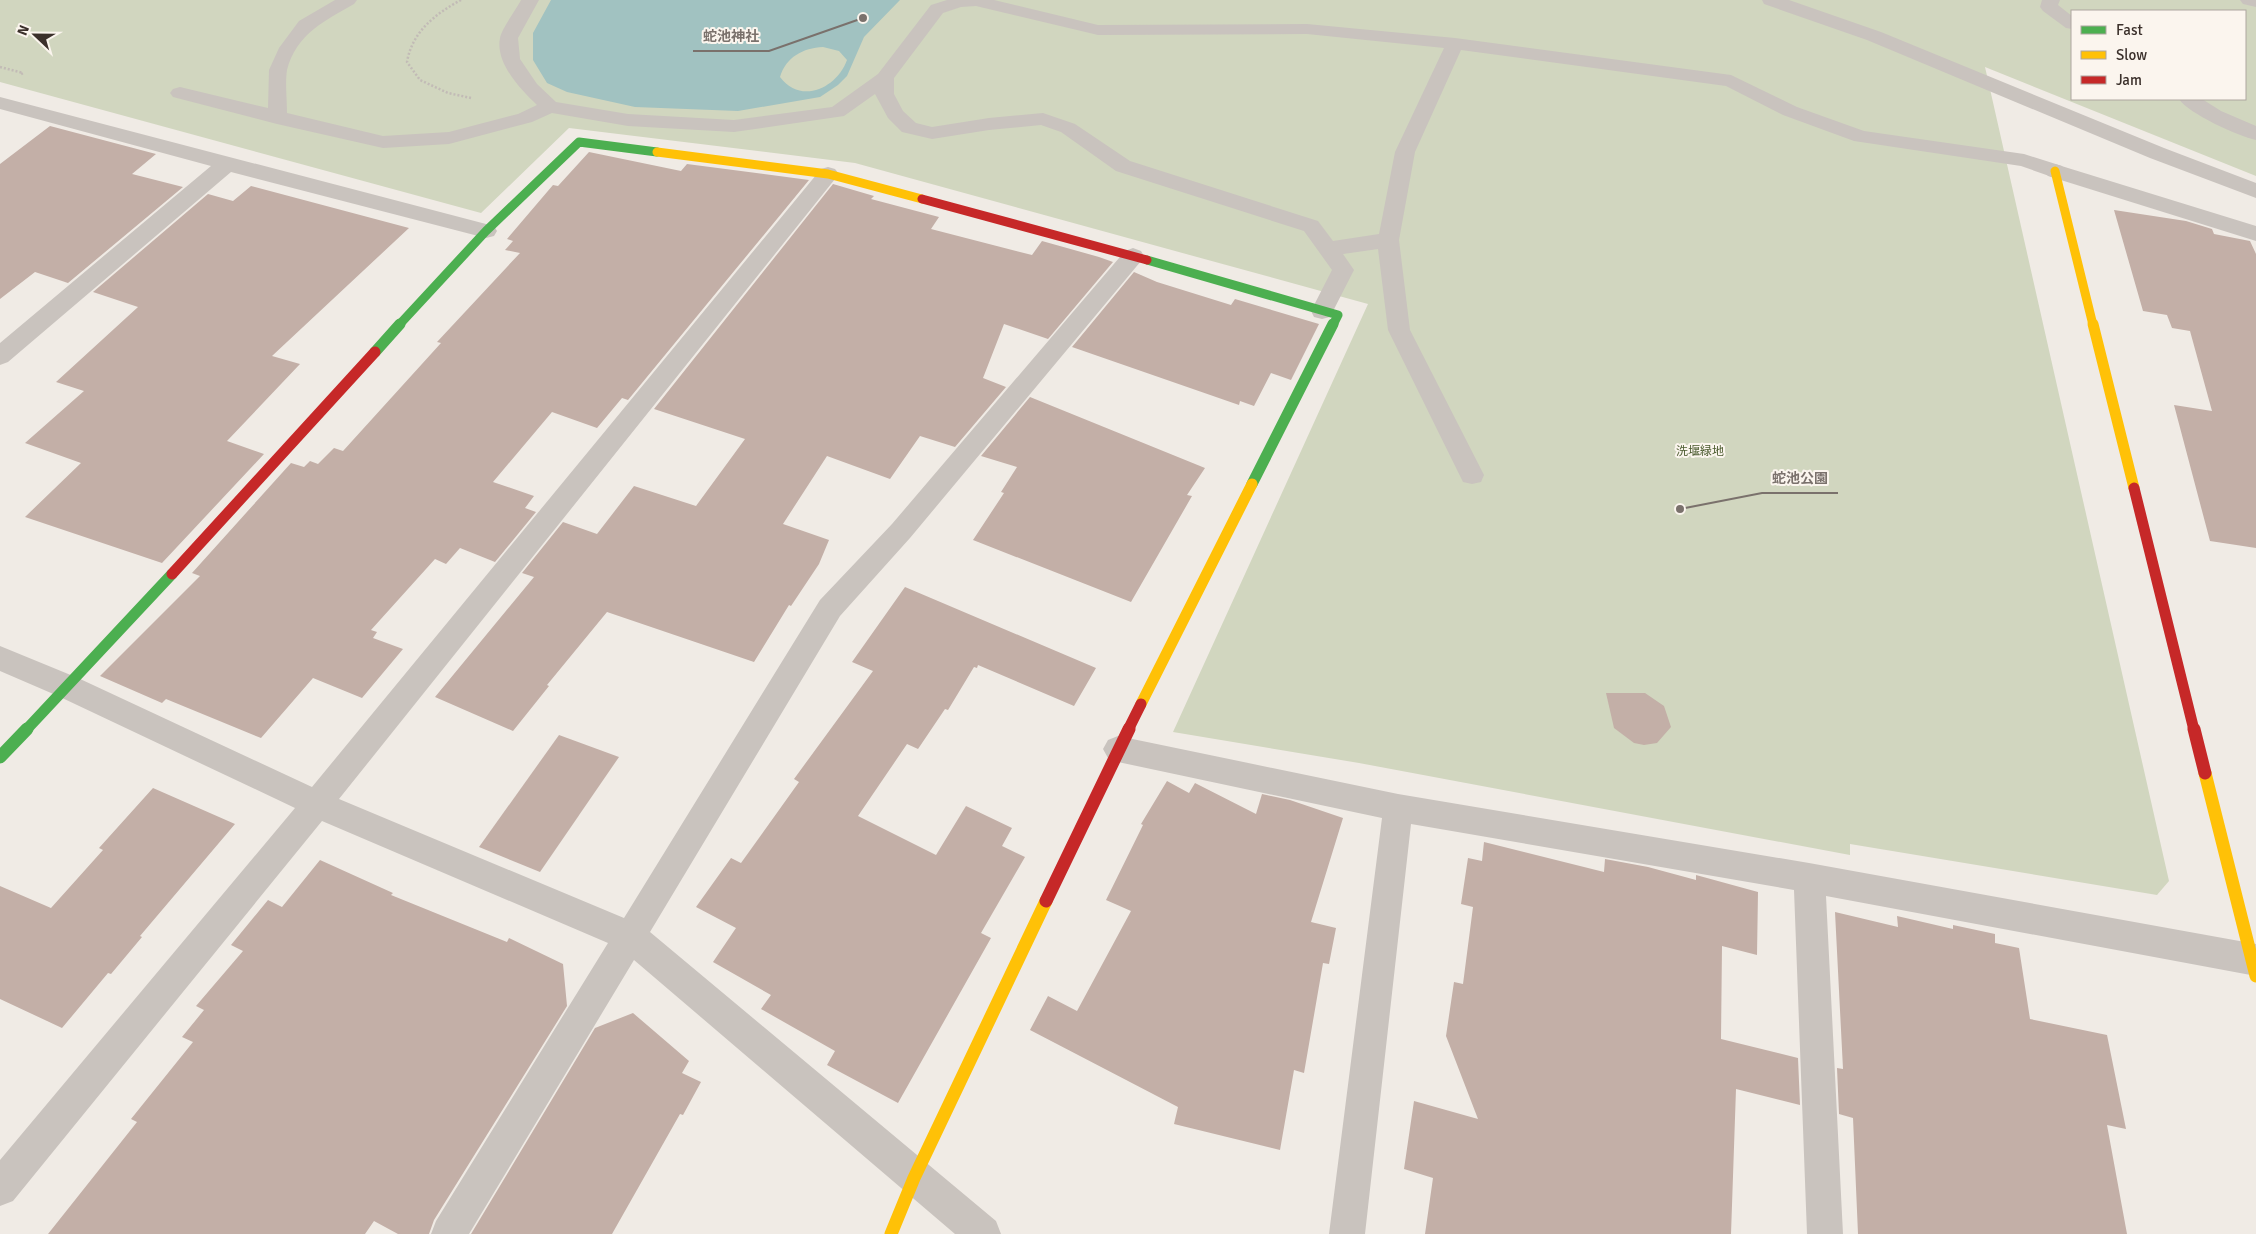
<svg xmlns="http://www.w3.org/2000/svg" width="2256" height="1234" font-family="Signika,'Noto Sans JP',sans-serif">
<rect width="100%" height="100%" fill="#f0ebe5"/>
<path fill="#d1d6bf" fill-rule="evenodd" d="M0 0H2256V176L1985 67 2169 881 2157 895 1850 844V855L1359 763 1173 732 1368 304 855 163 569 128 481 213 0 82ZM2072 11H2245V99H2072Z"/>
<path fill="#a1c2c1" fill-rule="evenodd" d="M551 0H900L864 37 847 76 838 85 820 97 738 111 635 107 567 92 547 83 533 60V33ZM823 47 839 51 847 60C837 88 801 105 780 77 786 57 803 48 823 47Z"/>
<g fill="#c3afa7">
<polygon points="50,126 156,154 132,174 183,187 68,283 35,272 0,299 0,164"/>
<polygon points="589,152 681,171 687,164 809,180 628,400 622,398 597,428 552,412 493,482 534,496 525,508 536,512 495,562 460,548 446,564 435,559 371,630 377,632 373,638 403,649 362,698 313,678 261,738 166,699 162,703 100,676 200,576 192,573 291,463 304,467 310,461 318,464 334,448 343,451 441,343 437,342 520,253 505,250 513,241 507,239 553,185 558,186"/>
<polygon points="833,184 874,196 871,199 939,217 931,229 1032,255 1042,241 1099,257 1113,262 1048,339 1004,324 983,378 1006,387 955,447 920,436 890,479 827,456 783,524 829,540 819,564 791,606 789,605 754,662 607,612 547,685 549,686 513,731 435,697 534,577 522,573 563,522 597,534 634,486 696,506 745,439 654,409"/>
<polygon points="251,186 409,228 272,356 300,364 227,441 264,454 162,563 25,517 81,463 25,443 84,391 56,382 138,307 93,292 208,194 233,201"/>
<polygon points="2114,210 2186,221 2212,229 2214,234 2250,241 2256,254 2256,548 2210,541 2174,405 2212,411 2190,331 2172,328 2167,315 2143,311"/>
<polygon points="1134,272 1157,282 1231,305 1235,299 1319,324 1291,380 1271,373 1254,406 1240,401 1239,405 1072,347"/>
<polygon points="1030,397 1205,468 1187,495 1192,496 1131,602 973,540 1004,493 1001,492 1017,467 981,456"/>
<polygon points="905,587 1096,668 1074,706 978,665 977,668 974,667 948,710 945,709 918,749 907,744 858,816 936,855 966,806 1012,828 1002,846 1025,857 981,933 991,938 898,1103 827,1065 835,1051 761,1009 771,995 713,962 736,928 696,907 731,858 741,863 799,782 794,779 873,671 852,662"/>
<polygon points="1606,693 1645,693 1664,706 1671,727 1657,743 1644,745 1634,743 1614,728"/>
<polygon points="559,735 619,757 540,872 479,847"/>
<polygon points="1167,781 1189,793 1195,783 1256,814 1262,794 1290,800 1343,818 1311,922 1336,928 1329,964 1323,963 1304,1073 1294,1070 1280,1150 1174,1124 1178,1107 1030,1030 1048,996 1077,1011 1131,911 1106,900 1143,825 1141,824"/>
<polygon points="153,788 235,824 140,936 142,937 111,974 108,973 62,1028 0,999 0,886 51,908 103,850 99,848"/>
<polygon points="1484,842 1604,872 1605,859 1648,867 1696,880 1696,875 1758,892 1757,955 1722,946 1721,1039 1798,1058 1800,1105 1736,1089 1731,1234 1425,1234 1433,1178 1404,1169 1414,1101 1478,1119 1446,1036 1454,982 1463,984 1473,907 1461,904 1468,858 1482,861"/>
<polygon points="320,860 393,893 391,895 507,942 509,938 563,964 567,1006 434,1220 429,1234 398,1234 374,1221 365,1234 48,1234 137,1122 131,1119 193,1042 182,1037 204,1010 196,1006 243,951 231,945 268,900 282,907"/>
<polygon points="1835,912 1898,927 1897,916 1953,929 1953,925 1995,934 1995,943 2019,948 2030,1019 2107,1035 2126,1129 2107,1125 2127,1234 1858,1234 1853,1118 1839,1114 1837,1068 1843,1069"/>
<polygon points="633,1013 689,1061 682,1073 701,1082 683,1115 680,1114 612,1234 471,1234 595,1028"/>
</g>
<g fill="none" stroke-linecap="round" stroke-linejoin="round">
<g stroke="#c2bbb6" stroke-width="2.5" stroke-dasharray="2 2" stroke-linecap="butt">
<path d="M461 0C435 14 412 32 407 62L420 80 448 93 471 98"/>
<polyline points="0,67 23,73 20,75"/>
</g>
<g fill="#c9c3be" fill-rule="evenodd">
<path d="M335 0H357L354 4C326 20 296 34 287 70 285 83 287 99 287 113L383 136 449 132 518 114 537 105C521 90 495 63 500 38 502 28 516 10 521 0H539L518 38 520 59 537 84 556 102 628 114 734 120 832 107 878 74 931 5 947 0H994L1098 25 1307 24 1455 38 1731 75 1797 107 1864 131 2024 154 2062 166 2065 171 2062 176 2055 178 2021 166 1854 141 1783 115 1726 86 1461 50 1415 152 1399 240 1410 330 1484 475 1481 482 1472 484 1463 482 1388 330 1378 249 1343 254 1354 270 1330 317 1322 319 1314 317 1311 311 1332 270 1304 231 1116 171 1061 132 1041 125 989 130 932 139 902 132 888 118 875 94 844 116 734 132 628 126 552 113 532 122 449 144 383 148 277 124 173 97 170 93 173 89 180 87 268 108 269 70 279 48 299 21ZM976 6 1098 35 1307 34 1444 48 1395 152 1379 234 1333 241 1318 221 1130 161 1075 124 1043 113 989 118 932 127 916 123 903 111 894 94V78L943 13 961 7Z"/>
<polygon points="2042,0 2060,0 2058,5 2072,16 2072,29 2066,28 2043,11 2040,7"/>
<polygon points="2240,0 2256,0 2256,7 2243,4"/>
<path d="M2179 99H2202L2221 111 2256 126V140C2238 136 2189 114 2179 99Z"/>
</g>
<g fill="#c9c3be" fill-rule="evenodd">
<polygon points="1762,0 1789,0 1881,32 2164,148 2256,183 2256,198 2150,158 1867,40 1764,4"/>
<polygon points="0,97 486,224 494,226 497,231 494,236 486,238 231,172 8,362 0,365 0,343 211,166 0,109"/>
<polygon points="2055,164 2256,226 2256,241 2048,176 2044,171 2048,166"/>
<polygon points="828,167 835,169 839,174 339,799 624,918 820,600 892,524 1125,251 1133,248 1141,251 1144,256 1141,261 910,538 840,616 650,932 996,1221 1001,1234 955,1234 634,960 469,1234 431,1234 436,1221 608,943 322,821 13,1201 0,1206 0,1160 295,808 58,696 0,671 0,646 78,678 312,787 821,169"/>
<polygon points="1118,736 1398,794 1809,863 2256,944 2256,976 1826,896 1843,1234 1807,1234 1794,890 1411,824 1365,1234 1329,1234 1382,818 1118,762 1108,758 1103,749 1108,740"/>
</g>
<g stroke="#4caf50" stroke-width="9">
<polyline points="1147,260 1338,315 1333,325"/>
<polyline points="399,325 486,231 579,142 657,152"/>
</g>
<g stroke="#4caf50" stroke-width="11">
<polyline points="375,352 400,324"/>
<polyline points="1252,484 1333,324"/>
<polyline points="26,730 172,574"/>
</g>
<polyline stroke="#4caf50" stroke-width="13" points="0,757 27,729"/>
<g stroke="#ffc107" stroke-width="9">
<polyline points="657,152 828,174 922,199"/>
<polyline points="2055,171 2093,325"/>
</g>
<g stroke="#ffc107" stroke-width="11">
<polyline points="2093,324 2134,488"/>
<polyline points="1141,704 1252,484"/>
</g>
<g stroke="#ffc107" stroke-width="13">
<polyline points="2205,773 2256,976"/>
<polyline points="891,1234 914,1178 1046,901"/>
</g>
<polyline stroke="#c62828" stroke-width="9" points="922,199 1147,260"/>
<g stroke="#c62828" stroke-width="11">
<polyline points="2134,488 2194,730"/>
<polyline points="172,574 375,352"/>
<polyline points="1128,730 1141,704"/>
</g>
<g stroke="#c62828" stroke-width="13">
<polyline points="2194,729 2205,773"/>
<polyline points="1046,901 1129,729"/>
</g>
</g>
<g text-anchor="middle" stroke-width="4" stroke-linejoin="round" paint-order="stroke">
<g font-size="12" fill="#4a5a2e" stroke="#fbf5ee">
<text x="1700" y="455">洗堰緑地</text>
</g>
</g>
<path fill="none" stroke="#7a716c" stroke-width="2" d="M863 18L769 51H693M1680 509L1762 493H1838"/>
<g fill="#7a716c" stroke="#fbf5ee" stroke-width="2">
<circle cx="863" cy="18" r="5"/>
<circle cx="1680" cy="509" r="5"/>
</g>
<g font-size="14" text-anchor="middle" font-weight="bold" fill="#7a716c" stroke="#fbf5ee" stroke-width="4" stroke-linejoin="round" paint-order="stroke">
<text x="731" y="41">蛇池神社</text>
<text x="1800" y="483">蛇池公園</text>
</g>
<rect x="2071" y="10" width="175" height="90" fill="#fbf5ee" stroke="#aea6a0"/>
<rect x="2081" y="26" width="25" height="8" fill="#4caf50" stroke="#aea6a0"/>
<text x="2116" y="35" font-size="15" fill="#3b302b">Fast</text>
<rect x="2081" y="51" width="25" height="8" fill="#ffc107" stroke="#aea6a0"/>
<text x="2116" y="60" font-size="15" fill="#3b302b">Slow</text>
<rect x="2081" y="76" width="25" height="8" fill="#c62828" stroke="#aea6a0"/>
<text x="2116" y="85" font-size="15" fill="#3b302b">Jam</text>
<g transform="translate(35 35) rotate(292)" stroke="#fbf5ee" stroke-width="4" paint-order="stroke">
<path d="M0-4L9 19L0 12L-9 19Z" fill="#3b302b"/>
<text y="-8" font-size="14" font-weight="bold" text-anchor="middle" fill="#3b302b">N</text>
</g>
</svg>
